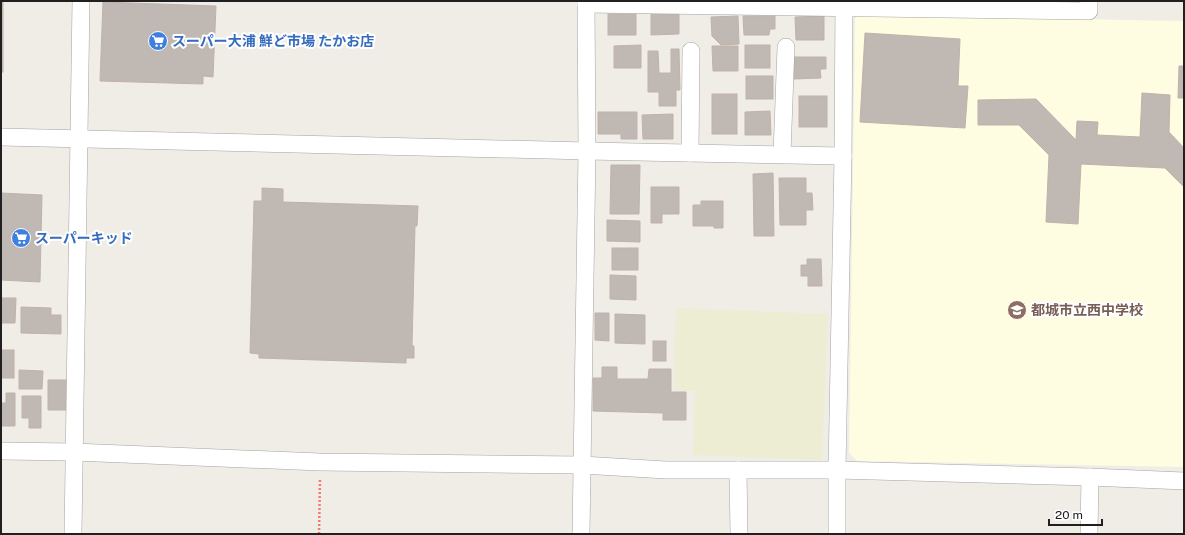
<svg xmlns="http://www.w3.org/2000/svg" width="1185" height="535" font-family="'Public Sans','Noto Sans JP',sans-serif">
<rect width="100%" height="100%" fill="#f0ece6"/>
<polygon fill="#fefce1" points="858,15 1184,21 1184,467 857,461 849,453 855,19"/>
<polygon fill="#ededd3" points="676,308 828,314 822,460 693,455 695,391 674,390"/>
<g fill="#c0b8b3" stroke="#c1b2a9">
<rect x="1" y="1" width="2" height="71"/>
<polygon points="103,2 216,6 213,77 203,76 203,84 100,81"/>
<polygon points="651,13 679,13 679,34 651,35"/>
<rect x="608" y="14" width="28" height="21"/>
<polygon points="738,16 739,44 721,45 712,36 711,17"/>
<polygon points="743,16 775,16 775,29 770,29 769,35 744,35"/>
<polygon points="824,16 824,40 796,40 795,17"/>
<polygon points="865,33 960,39 958,86 968,86 965,128 860,122"/>
<polygon points="641,45 641,68 614,68 614,46"/>
<rect x="745" y="45" width="25" height="23"/>
<polygon points="712,46 738,46 738,71 713,71"/>
<polygon points="671,49 679,49 680,90 676,90 676,106 659,106 659,92 648,92 648,51 658,51 659,73 671,73"/>
<polygon points="794,57 826,57 826,69 820,69 821,78 794,79"/>
<polygon points="1179,66 1184,66 1184,98 1178,98"/>
<rect x="746" y="76" width="27" height="23"/>
<polygon points="1142,93 1170,95 1169,132 1184,148 1184,187 1165,168 1081,164 1078,224 1046,222 1049,155 1019,125 978,125 978,100 1036,99 1076,140 1077,121 1098,122 1097,135 1140,137"/>
<rect x="712" y="94" width="25" height="40"/>
<rect x="799" y="96" width="28" height="31"/>
<polygon points="770,111 771,135 745,135 745,112"/>
<polygon points="598,112 637,112 637,139 621,139 621,134 598,134"/>
<polygon points="673,114 673,139 643,139 642,115"/>
<polygon points="611,165 640,165 639,214 610,214"/>
<polygon points="773,173 774,236 754,236 753,174"/>
<polygon points="779,178 806,178 806,193 812,193 813,210 806,210 806,225 780,225"/>
<polygon points="651,187 679,187 679,214 662,214 662,223 651,223"/>
<polygon points="262,188 283,189 283,202 418,206 417,226 415,226 412,346 414,346 414,358 406,358 406,363 259,358 259,354 250,353 254,201 262,201"/>
<polygon points="1,193 42,195 40,282 1,280"/>
<polygon points="701,201 723,201 723,228 714,228 714,226 693,226 693,205 701,205"/>
<polygon points="607,220 640,221 640,242 607,241"/>
<rect x="612" y="248" width="26" height="22"/>
<polygon points="807,259 821,259 822,286 808,286 808,276 801,276 801,265 807,265"/>
<polygon points="610,275 636,276 636,300 610,299"/>
<polygon points="1,298 16,298 15,323 1,323"/>
<polygon points="21,307 51,308 51,315 61,315 61,334 21,333"/>
<polygon points="595,313 609,313 609,341 595,340"/>
<polygon points="615,314 645,315 645,344 615,343"/>
<rect x="653" y="341" width="13" height="20"/>
<rect x="1" y="350" width="13" height="28"/>
<polygon points="602,367 617,367 617,379 648,379 649,369 671,369 671,392 686,392 686,420 663,420 663,413 593,411 593,378 602,378"/>
<polygon points="19,370 43,371 42,389 19,389"/>
<polygon points="48,380 67,380 66,410 48,410"/>
<polygon points="6,393 15,393 15,426 1,426 1,403 6,403"/>
<polygon points="22,396 41,396 41,428 29,428 29,418 22,418"/>
</g>
<g fill="none" stroke-linecap="round" stroke-linejoin="round">
<defs>
<g id="minor">
<polyline points="586,4 1089,11 1089,1"/>
<polyline points="1,137 587,151 843,156"/>
<polyline points="690,153 691,51"/>
<polyline points="782,154 786,47"/>
<polyline points="1,451 74,452 320,462 582,465 666,470 837,470 1090,477 1184,481"/>
<polyline points="738,470 739,534"/>
<polyline points="73,534 81,1"/>
<polyline points="581,534 587,151 586,1"/>
<polyline points="837,534 837,470 843,156 844,1"/>
<polyline points="1089,534 1090,477"/>
</g>
</defs>
<use href="#minor" stroke="#a4a4a4" stroke-width="18"/>
<polyline stroke="#f37974" stroke-width="2.5" stroke-dasharray="2 2" stroke-linecap="butt" points="319,534 320,479"/>
<use href="#minor" stroke="#fff" stroke-width="17"/>
</g>
<defs>
<symbol id="supermarket-disc" viewBox="-11 -11 22 22"><circle r="9.5" fill="#3f7fe0" stroke="#fff"/><path d="M-6-5.5h2.5l.6 2H6L4.5 2H-2.5L-4.4-4H-6ZM-1.5 3.2a1.3 1.3 0 1 0 .1 0ZM3 3.2a1.3 1.3 0 1 0 .1 0Z" fill="#fff"/></symbol>
<symbol id="school-disc" viewBox="-11 -11 22 22"><circle r="9.5" fill="#8d6e63" stroke="#fff"/><path d="M0-5L7-2L0 1L-7-2ZM-4 1L0 2.5L4 1V4Q0 6-4 4Z" fill="#fff"/></symbol>
</defs>
<g fill-rule="evenodd">
<use href="#supermarket-disc" x="147" y="30" width="22" height="22"/>
<use href="#supermarket-disc" x="10" y="227" width="22" height="22"/>
<use href="#school-disc" x="1006" y="299" width="22" height="22"/>
</g>
<g text-anchor="middle" stroke-width="4" stroke-linejoin="round" paint-order="stroke">
<g font-size="14" font-weight="bold" fill="#366cbe" stroke="#fff" text-anchor="start">
<text x="172" y="46">スーパー大浦 鮮ど市場 たかお店</text>
<text x="35" y="243">スーパーキッド</text>
</g>
<g font-size="14" font-weight="bold" fill="#785e54" stroke="#fff" text-anchor="start">
<text x="1031" y="315">都城市立西中学校</text>
</g>
</g>
<rect width="1185" height="535" fill="none" stroke="#202020" stroke-width="4"/>
<path d="M1049 519v6h53v-6" fill="none" stroke="#202020" stroke-width="2"/>
<text x="1055" y="519" font-size="12" fill="#202020" stroke="#ffffff" stroke-width="3" paint-order="stroke">20 m</text>
</svg>
